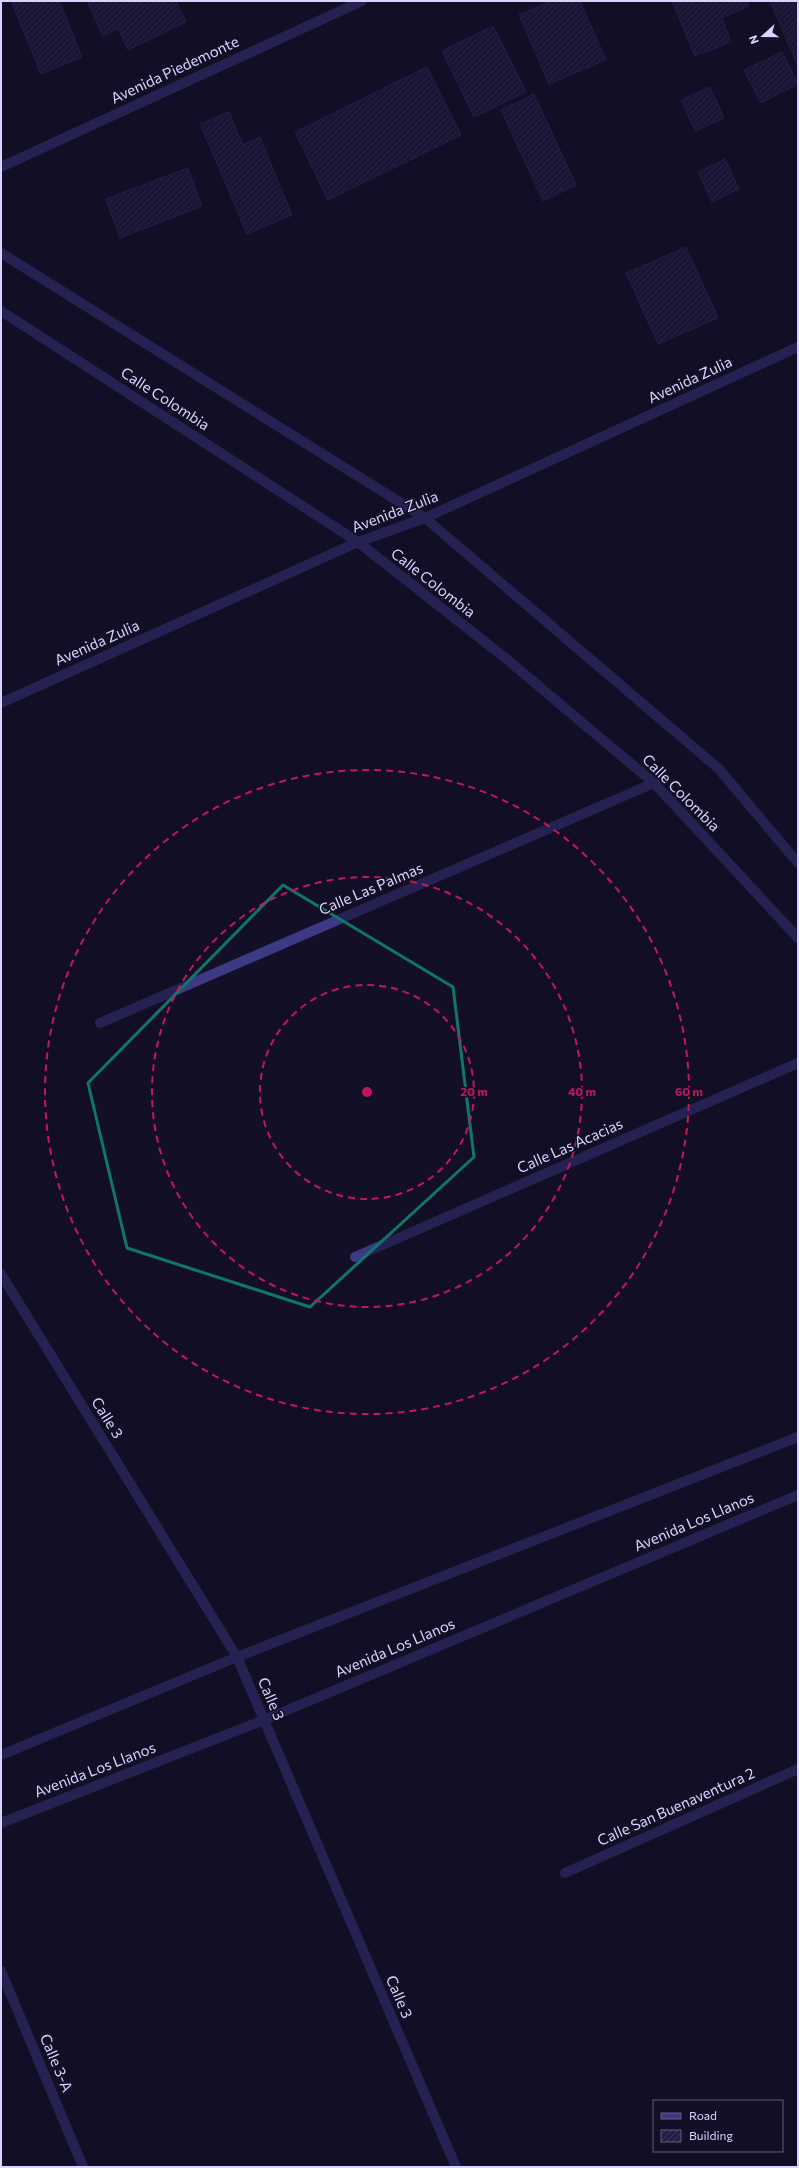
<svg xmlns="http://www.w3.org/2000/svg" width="799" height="2168" font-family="Commissioner,sans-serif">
<defs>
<pattern id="building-hatch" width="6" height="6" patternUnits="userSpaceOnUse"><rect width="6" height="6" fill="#241b47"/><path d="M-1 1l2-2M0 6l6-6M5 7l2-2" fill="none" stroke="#433b63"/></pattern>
</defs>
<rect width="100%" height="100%" fill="#130f26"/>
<g fill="url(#building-hatch)" stroke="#3b2d73">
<polygon points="11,1 59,1 82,57 41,74"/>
<polygon points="87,1 176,1 186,22 128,50 118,28 103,36"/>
<polygon points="551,1 580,1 606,60 549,84 519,15"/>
<polygon points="672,1 747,1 749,6 722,18 731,42 695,56"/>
<polygon points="770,1 798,1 798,66"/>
<polygon points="493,26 526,92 474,117 442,51"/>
<polygon points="782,52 798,84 761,103 744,70"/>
<polygon points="427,67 461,135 328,200 295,132"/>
<polygon points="710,87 724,118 695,131 681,100"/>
<polygon points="534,94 576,185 543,201 501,110"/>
<polygon points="229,112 243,145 260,137 292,215 247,234 200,124"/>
<polygon points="725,159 739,189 712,202 698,172"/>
<polygon points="188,168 202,206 120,238 106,199"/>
<polygon points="686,247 718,318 658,344 626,273"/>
</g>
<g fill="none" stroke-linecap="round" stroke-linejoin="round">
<g stroke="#3d3a85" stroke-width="10">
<polyline points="1,167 362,1"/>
<polyline points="1,253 425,518 719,769 798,863"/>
<polyline points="1,311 358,542 504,657 654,783 798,938"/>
<polyline points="1,703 358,542 425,518 798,347"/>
<polyline points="100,1023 654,783"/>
<polyline points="355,1257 798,1063"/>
<polyline points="1,1274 237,1657 456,2167"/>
<polyline points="1,1755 237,1657 798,1437"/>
<polyline points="1,1823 264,1720 798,1495"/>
<polyline points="565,1873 798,1769"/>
<polyline points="1,1971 83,2167"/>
</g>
</g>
<path d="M0 0H799V2168H0ZM283 885 453 987 474 1157 310 1307 127 1248 88 1083Z" fill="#130f26" fill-opacity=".55" fill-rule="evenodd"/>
<path fill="none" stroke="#0f766e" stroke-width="3" stroke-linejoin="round" d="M283 885 453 987 474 1157 310 1307 127 1248 88 1083Z"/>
<g fill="none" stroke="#c2185b" stroke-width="2" stroke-dasharray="7 5">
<circle cx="367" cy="1092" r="107"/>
<circle cx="367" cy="1092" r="215"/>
<circle cx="367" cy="1092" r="322"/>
</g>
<g text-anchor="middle" stroke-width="3" stroke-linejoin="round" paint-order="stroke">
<g font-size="15" fill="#d9d4ff" stroke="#130f26">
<text transform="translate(175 70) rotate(-25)" y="5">Avenida Piedemonte</text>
<text transform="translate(690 380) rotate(-25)" y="5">Avenida Zulia</text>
<text transform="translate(165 399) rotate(33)" y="5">Calle Colombia</text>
<text transform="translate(395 512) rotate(-21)" y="5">Avenida Zulia</text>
<text transform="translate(433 583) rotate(38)" y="5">Calle Colombia</text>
<text transform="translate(97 643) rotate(-24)" y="5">Avenida Zulia</text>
<text transform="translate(681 793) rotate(45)" y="5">Calle Colombia</text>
<text transform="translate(371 889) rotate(-23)" y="5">Calle Las Palmas</text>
<text transform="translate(570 1146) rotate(-24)" y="5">Calle Las Acacias</text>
<text transform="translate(107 1418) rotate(58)" y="5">Calle 3</text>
<text transform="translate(694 1522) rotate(-23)" y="5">Avenida Los Llanos</text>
<text transform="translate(395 1648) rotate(-23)" y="5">Avenida Los Llanos</text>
<text transform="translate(271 1699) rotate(67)" y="5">Calle 3</text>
<text transform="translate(95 1770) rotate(-21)" y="5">Avenida Los Llanos</text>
<text transform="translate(676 1807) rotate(-24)" y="5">Calle San Buenaventura 2</text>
<text transform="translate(399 1997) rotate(67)" y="5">Calle 3</text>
<text transform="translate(56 2063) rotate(67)" y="5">Calle 3-A</text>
</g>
</g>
<circle cx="367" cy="1092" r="6" fill="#c2185b" stroke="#130f26" stroke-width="2"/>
<g font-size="12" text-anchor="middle" font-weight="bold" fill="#c2185b" stroke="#130f26" stroke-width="3" stroke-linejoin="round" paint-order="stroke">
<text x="474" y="1096">20 m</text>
<text x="582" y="1096">40 m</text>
<text x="689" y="1096">60 m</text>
</g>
<rect width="799" height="2168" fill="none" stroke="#d9d4ff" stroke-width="4"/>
<rect x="653" y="2100" width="130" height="52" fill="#130f26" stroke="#625e7d"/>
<rect x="661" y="2113" width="20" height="6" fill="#3d3a85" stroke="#625e7d"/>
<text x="689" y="2120" font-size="12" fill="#d9d4ff">Road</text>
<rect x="661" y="2130" width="20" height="12" fill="url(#building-hatch)" stroke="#625e7d"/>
<text x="689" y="2140" font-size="12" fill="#d9d4ff">Building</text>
<g transform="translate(763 36) rotate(249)" stroke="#130f26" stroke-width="3" paint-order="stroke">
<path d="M0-3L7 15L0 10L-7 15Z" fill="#d9d4ff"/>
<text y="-6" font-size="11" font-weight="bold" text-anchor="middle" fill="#d9d4ff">N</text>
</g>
</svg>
